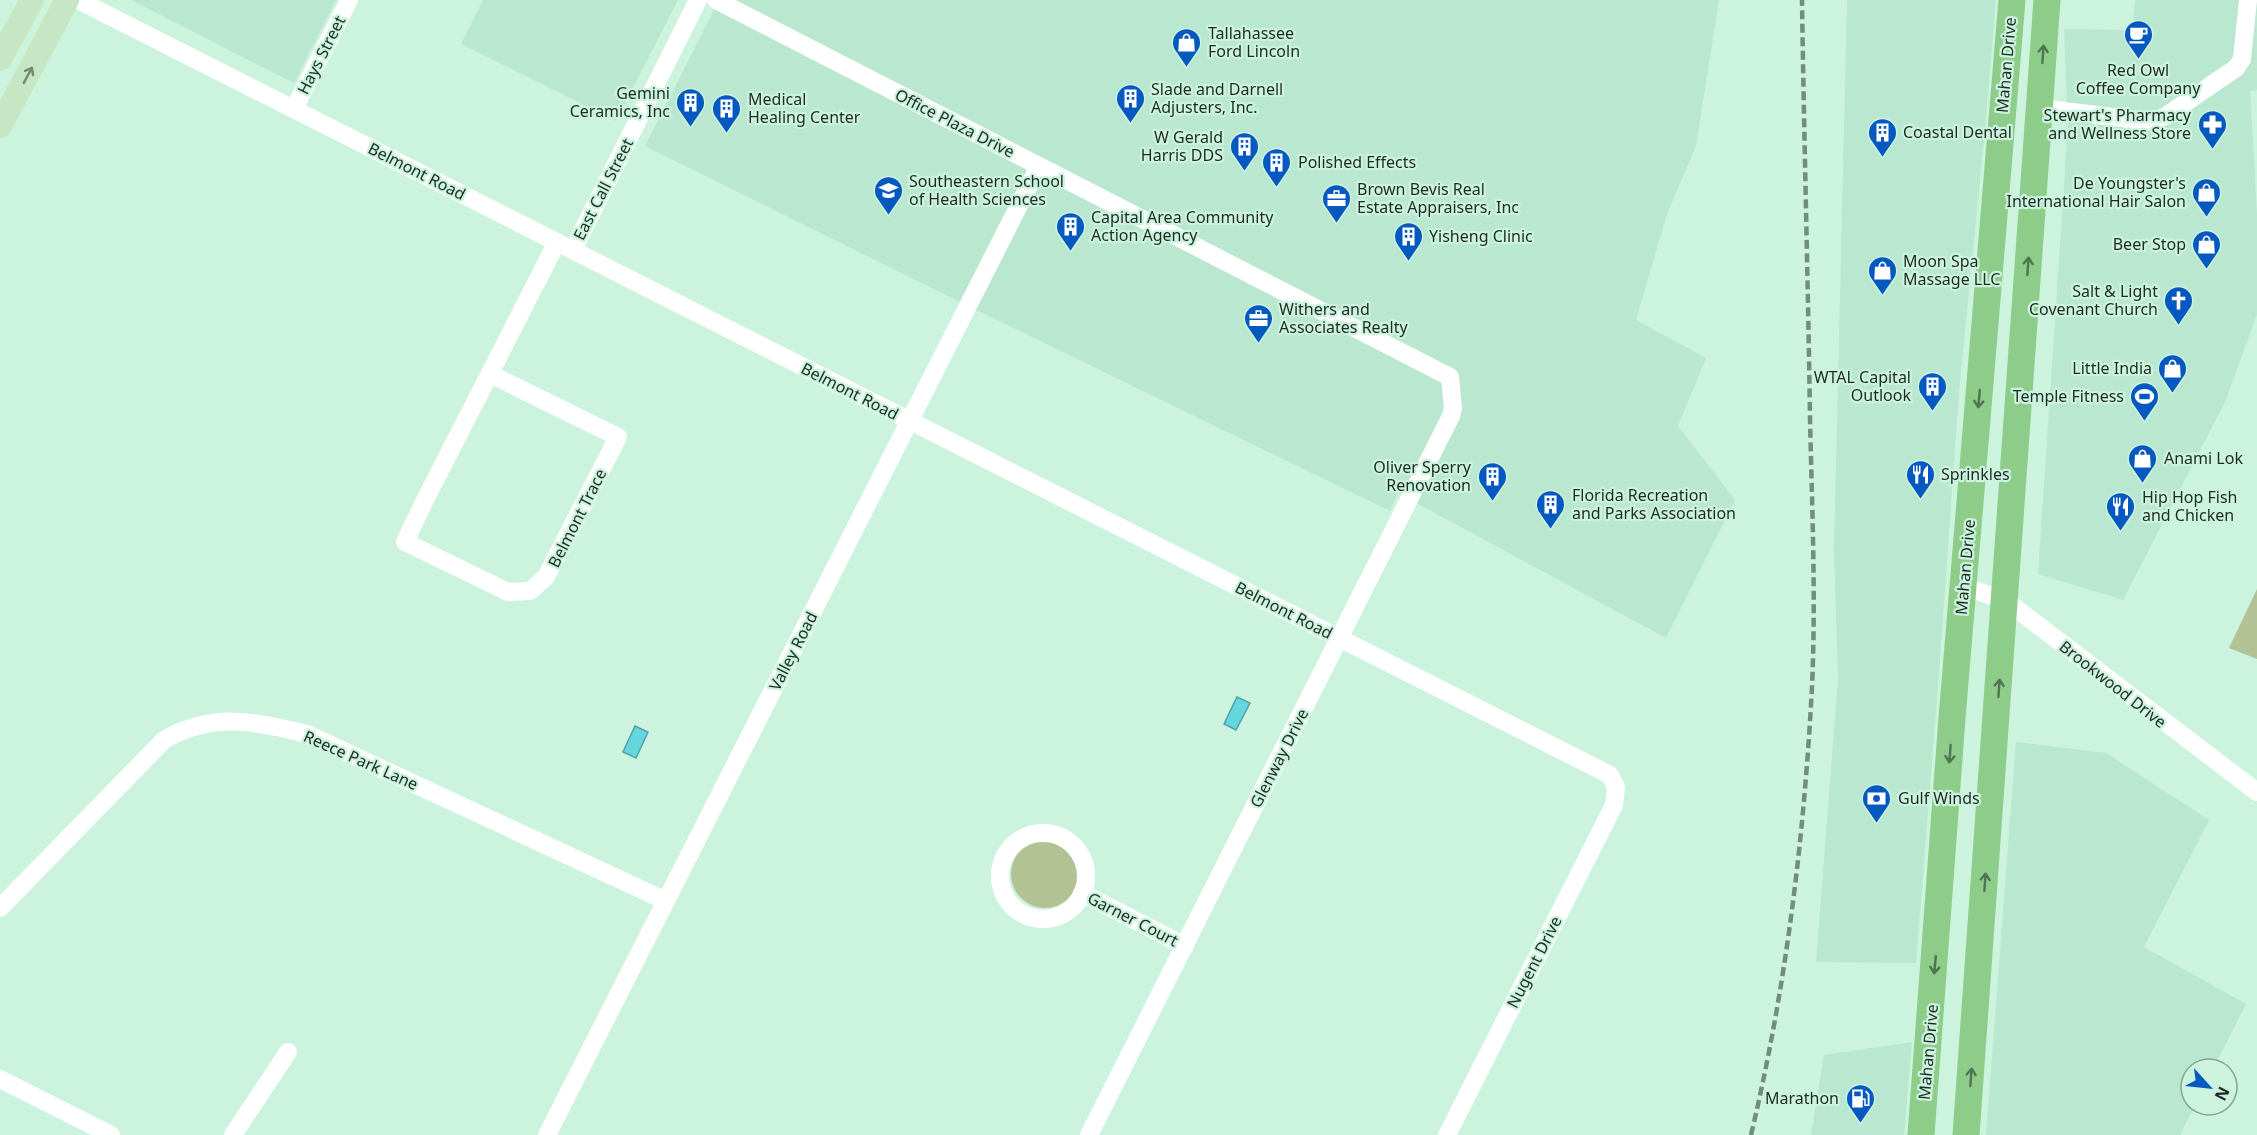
<svg xmlns="http://www.w3.org/2000/svg" width="2257" height="1135" font-family="'Noto Sans',sans-serif">
<rect width="100%" height="100%" fill="#ccf3de"/>
<g fill="#b9e7cf">
<polygon points="131,0 336,0 294,83"/>
<polygon points="483,0 678,0 616,121 461,44"/>
<polygon points="719,0 1719,0 1696,146 1667,214 1636,320 1706,358 1678,426 1735,500 1666,638 1398,493 1390,511 958,301 645,146"/>
<polygon points="1847,0 1996,0 1985,130 1959,392 1938,686 1916,963 1816,962 1838,679 1834,550"/>
<polygon points="2135,0 2257,0 2257,90 2250,91 2257,215 2257,314 2226,400 2123,600 2038,574 2068,127 2064,29 2132,30"/>
<polygon points="2016,742 2106,753 2209,820 2144,947 2246,1004 2213,1069 2191,1069 2191,1105 2195,1105 2180,1135 1986,1135"/>
<polygon points="1912,1042 1904,1135 1811,1135 1824,1055"/>
</g>
<g fill="#b3c294">
<polygon points="2257,589 2257,659 2229,648"/>
<circle cx="1045" cy="874" r="34"/>
</g>
<g fill="#65d6dd" stroke="#4fa3a6" stroke-width="1.5">
<polygon points="1237,697 1250,703 1236,730 1224,724"/>
<polygon points="635,726 648,732 636,758 623,752"/>
</g>
<g fill="none" stroke-linecap="round" stroke-linejoin="round">
<g stroke="#fff" stroke-width="18">
<polyline points="78,0 1610,775 1616,787 1614,805 1447,1135"/>
<polyline points="716,0 1450,377 1453,408 1451,416 1089,1135"/>
<polyline points="2040,108 2145,121 2156,120 2166,116 2236,68 2242,59 2248,0"/>
<polyline points="294,109 349,0"/>
<polyline points="573,250 698,0"/>
<polyline points="490,374 618,437 546,577 530,591 508,592 405,542 423,504 557,242"/>
<polyline points="1964,587 2005,600 2257,792"/>
<circle cx="1043" cy="876" r="43"/>
<polyline points="1082,893 1185,946"/>
<path d="M0 908 164 740C212 712 256 721 307 734L666 901"/>
<polyline points="0,1079 111,1135"/>
<polyline points="233,1135 288,1052"/>
<polyline points="547,1135 1039,166"/>
</g>
<g stroke="#c7e6c4" stroke-width="24">
<polyline points="0,59 32,0"/>
<polyline points="0,126 67,0"/>
</g>
<g stroke="#8ecc8a" stroke-width="27">
<polyline points="1921,1135 1952,718 2012,0"/>
<polyline points="1966,1135 2047,0"/>
</g>
<path stroke="#728c7e" stroke-width="4.5" stroke-dasharray="9 4.5" stroke-linecap="butt" d="M1751 1135C1786 988 1804 838 1812 687 1816 598 1812 508 1810 418 1808 279 1804 139 1802 0"/>
</g>
<defs><path id="oneway-shaft" d="M-6 0H5M1.5-3L5.5 0L1.5 3" fill="none" stroke-width="1.6" stroke-linecap="round" stroke-linejoin="round" transform="scale(1.5)"/></defs>
<g stroke="#507352">
<use href="#oneway-shaft" transform="translate(2043 54) rotate(-86)"/>
<use href="#oneway-shaft" transform="translate(2028 266) rotate(-86)"/>
<use href="#oneway-shaft" transform="translate(1979 399) rotate(95)"/>
<use href="#oneway-shaft" transform="translate(1999 688) rotate(-86)"/>
<use href="#oneway-shaft" transform="translate(1950 754) rotate(94)"/>
<use href="#oneway-shaft" transform="translate(1985 882) rotate(-86)"/>
<use href="#oneway-shaft" transform="translate(1935 965) rotate(95)"/>
<use href="#oneway-shaft" transform="translate(1971 1077) rotate(-86)"/>
</g>
<use stroke="#728874" href="#oneway-shaft" transform="translate(28 75) rotate(-62)"/>
<defs>
<symbol id="cafe-pin" viewBox="-11 -11 22 30"><path d="M0 17L-7.5 6A9.5 9.5 0 1 1 7.5 6Z" fill="#0658c1" stroke="#ccf3de"/><path d="M-5.5-4.5H6V0H3Q3 3.5 0 3.5H-2.5Q-5.5 3.5-5.5 0ZM3-3.2v2h1.7v-2ZM-6 4.5H4V6H-6Z" fill="#fff"/></symbol>
<symbol id="shop-pin" viewBox="-11 -11 22 30"><path d="M0 17L-7.5 6A9.5 9.5 0 1 1 7.5 6Z" fill="#0658c1" stroke="#ccf3de"/><path d="M-5-2.5h2.3a2.7 3.5 0 0 1 5.4 0H5L5.5 6h-11ZM-1.5-2.5h3a1.5 2.3 0 0 0-3 0Z" fill="#fff"/></symbol>
<symbol id="building-pin" viewBox="-11 -11 22 30"><path d="M0 17L-7.5 6A9.5 9.5 0 1 1 7.5 6Z" fill="#0658c1" stroke="#ccf3de"/><path d="M-4-6H4V6H1V3H-1V6H-4ZM-2.5-4.3h1.7v1.8h-1.7ZM.8-4.3h1.7v1.8H.8ZM-2.5-1h1.7V.8h-1.7ZM.8-1h1.7V.8H.8Z" fill="#fff"/></symbol>
<symbol id="pharmacy-pin" viewBox="-11 -11 22 30"><path d="M0 17L-7.5 6A9.5 9.5 0 1 1 7.5 6Z" fill="#0658c1" stroke="#ccf3de"/><path d="M-2-6h4v4h4v4h-4v4h-4v-4h-4v-4h4Z" fill="#fff"/></symbol>
<symbol id="school-pin" viewBox="-11 -11 22 30"><path d="M0 17L-7.5 6A9.5 9.5 0 1 1 7.5 6Z" fill="#0658c1" stroke="#ccf3de"/><path d="M0-5L7-2L0 1L-7-2ZM-4 1L0 2.5L4 1V4Q0 6-4 4Z" fill="#fff"/></symbol>
<symbol id="office-pin" viewBox="-11 -11 22 30"><path d="M0 17L-7.5 6A9.5 9.5 0 1 1 7.5 6Z" fill="#0658c1" stroke="#ccf3de"/><path d="M-6-3h4V-5.5h4V-3h4V5H-6ZM-1-4.5V-3h2v-1.5ZM-6 0V1H6V0Z" fill="#fff"/></symbol>
<symbol id="church-pin" viewBox="-11 -11 22 30"><path d="M0 17L-7.5 6A9.5 9.5 0 1 1 7.5 6Z" fill="#0658c1" stroke="#ccf3de"/><path d="M-1.2-6h2.4v3.5h3.3v2.4h-3.3V6h-2.4V-.1h-3.3v-2.4h3.3Z" fill="#fff"/></symbol>
<symbol id="stadium-pin" viewBox="-11 -11 22 30"><path d="M0 17L-7.5 6A9.5 9.5 0 1 1 7.5 6Z" fill="#0658c1" stroke="#ccf3de"/><path d="M0-5a6.5 5 0 1 0 0 10a6.5 5 0 1 0 0-10ZM-3.5-1.8h7v3.6h-7Z" fill="#fff"/></symbol>
<symbol id="restaurant-pin" viewBox="-11 -11 22 30"><path d="M0 17L-7.5 6A9.5 9.5 0 1 1 7.5 6Z" fill="#0658c1" stroke="#ccf3de"/><path d="M-5-6h1v4h1v-4h1v4h1v-4h1v5L-1.5 .5V6h-2V.5L-5-1ZM5-6V6H3V1.5H1.5Q1.5-4 5-6Z" fill="#fff"/></symbol>
<symbol id="bank-pin" viewBox="-11 -11 22 30"><path d="M0 17L-7.5 6A9.5 9.5 0 1 1 7.5 6Z" fill="#0658c1" stroke="#ccf3de"/><path d="M-6-4H6V4H-6ZM0-2.3a2.3 2.3 0 1 0 0 4.6a2.3 2.3 0 1 0 0-4.6Z" fill="#fff"/></symbol>
<symbol id="fuel-pin" viewBox="-11 -11 22 30"><path d="M0 17L-7.5 6A9.5 9.5 0 1 1 7.5 6Z" fill="#0658c1" stroke="#ccf3de"/><path d="M-5.5-6h7V0h2V4h1.3V-2.5L3-4.5l.8-.8L6-3V5H2.5V1h-1V6h-7ZM-4.2-4.7v3.2H.2V-4.7Z" fill="#fff"/></symbol>
</defs>
<g fill-rule="evenodd">
<use href="#cafe-pin" x="2122" y="18" width="33" height="45"/>
<use href="#shop-pin" x="1170" y="26" width="33" height="45"/>
<use href="#building-pin" x="1114" y="82" width="33" height="45"/>
<use href="#building-pin" x="674" y="86" width="33" height="45"/>
<use href="#building-pin" x="710" y="92" width="33" height="45"/>
<use href="#pharmacy-pin" x="2196" y="108" width="33" height="45"/>
<use href="#building-pin" x="1866" y="116" width="33" height="45"/>
<use href="#building-pin" x="1228" y="130" width="33" height="45"/>
<use href="#building-pin" x="1260" y="146" width="33" height="45"/>
<use href="#school-pin" x="872" y="174" width="33" height="45"/>
<use href="#shop-pin" x="2190" y="176" width="33" height="45"/>
<use href="#office-pin" x="1320" y="182" width="33" height="45"/>
<use href="#building-pin" x="1054" y="210" width="33" height="45"/>
<use href="#building-pin" x="1392" y="220" width="33" height="45"/>
<use href="#shop-pin" x="2190" y="228" width="33" height="45"/>
<use href="#shop-pin" x="1866" y="254" width="33" height="45"/>
<use href="#church-pin" x="2162" y="284" width="33" height="45"/>
<use href="#office-pin" x="1242" y="302" width="33" height="45"/>
<use href="#shop-pin" x="2156" y="352" width="33" height="45"/>
<use href="#building-pin" x="1916" y="370" width="33" height="45"/>
<use href="#stadium-pin" x="2128" y="380" width="33" height="45"/>
<use href="#shop-pin" x="2126" y="442" width="33" height="45"/>
<use href="#restaurant-pin" x="1904" y="458" width="33" height="45"/>
<use href="#building-pin" x="1476" y="460" width="33" height="45"/>
<use href="#building-pin" x="1534" y="488" width="33" height="45"/>
<use href="#restaurant-pin" x="2104" y="490" width="33" height="45"/>
<use href="#bank-pin" x="1860" y="782" width="33" height="45"/>
<use href="#fuel-pin" x="1844" y="1082" width="33" height="45"/>
</g>
<g text-anchor="middle" stroke-width="4.5" stroke-linejoin="round" paint-order="stroke">
<g font-size="16" fill="#1d2b24" stroke="#ccf3de" text-anchor="start">
<text x="1208" y="39">Tallahassee<tspan x="1208" dy="18">Ford Lincoln</tspan></text>
<text x="2138" y="76" text-anchor="middle">Red Owl<tspan x="2138" dy="18">Coffee Company</tspan></text>
<text x="1151" y="95">Slade and Darnell<tspan x="1151" dy="18">Adjusters, Inc.</tspan></text>
<text x="670" y="99" text-anchor="end">Gemini<tspan x="670" dy="18">Ceramics, Inc</tspan></text>
<text x="748" y="105">Medical<tspan x="748" dy="18">Healing Center</tspan></text>
<text x="2191" y="121" text-anchor="end">Stewart's Pharmacy<tspan x="2191" dy="18">and Wellness Store</tspan></text>
<text x="1903" y="138">Coastal Dental</text>
<text x="1223" y="143" text-anchor="end">W Gerald<tspan x="1223" dy="18">Harris DDS</tspan></text>
<text x="1298" y="168">Polished Effects</text>
<text x="909" y="187">Southeastern School<tspan x="909" dy="18">of Health Sciences</tspan></text>
<text x="2186" y="189" text-anchor="end">De Youngster's<tspan x="2186" dy="18">International Hair Salon</tspan></text>
<text x="1357" y="195">Brown Bevis Real<tspan x="1357" dy="18">Estate Appraisers, Inc</tspan></text>
<text x="1091" y="223">Capital Area Community<tspan x="1091" dy="18">Action Agency</tspan></text>
<text x="1429" y="242">Yisheng Clinic</text>
<text x="2186" y="250" text-anchor="end">Beer Stop</text>
<text x="1903" y="267">Moon Spa<tspan x="1903" dy="18">Massage LLC</tspan></text>
<text x="2158" y="297" text-anchor="end">Salt &amp; Light<tspan x="2158" dy="18">Covenant Church</tspan></text>
<text x="1279" y="315">Withers and<tspan x="1279" dy="18">Associates Realty</tspan></text>
<text x="2152" y="374" text-anchor="end">Little India</text>
<text x="1911" y="383" text-anchor="end">WTAL Capital<tspan x="1911" dy="18">Outlook</tspan></text>
<text x="2124" y="402" text-anchor="end">Temple Fitness</text>
<text x="2164" y="464">Anami Lok</text>
<text x="1471" y="473" text-anchor="end">Oliver Sperry<tspan x="1471" dy="18">Renovation</tspan></text>
<text x="1941" y="480">Sprinkles</text>
<text x="1572" y="501">Florida Recreation<tspan x="1572" dy="18">and Parks Association</tspan></text>
<text x="2142" y="503">Hip Hop Fish<tspan x="2142" dy="18">and Chicken</tspan></text>
<text x="1898" y="804">Gulf Winds</text>
<text x="1839" y="1104" text-anchor="end">Marathon</text>
</g>
<g font-size="16" fill="#1d2b24" stroke="#ccf3de">
<text transform="translate(321 55) rotate(-63)" y="6">Hays Street</text>
<text transform="translate(2006 65) rotate(-85)" y="6">Mahan Drive</text>
<text transform="translate(955 123) rotate(27)" y="6">Office Plaza Drive</text>
<text transform="translate(417 171) rotate(27)" y="6">Belmont Road</text>
<text transform="translate(603 189) rotate(-63)" y="6">East Call Street</text>
<text transform="translate(850 391) rotate(27)" y="6">Belmont Road</text>
<text transform="translate(577 518) rotate(-63)" y="6">Belmont Trace</text>
<text transform="translate(1965 567) rotate(-85)" y="6">Mahan Drive</text>
<text transform="translate(1284 610) rotate(27)" y="6">Belmont Road</text>
<text transform="translate(793 651) rotate(-63)" y="6">Valley Road</text>
<text transform="translate(2113 684) rotate(38)" y="6">Brookwood Drive</text>
<text transform="translate(1279 758) rotate(-63)" y="6">Glenway Drive</text>
<text transform="translate(361 760) rotate(24)" y="6">Reece Park Lane</text>
<text transform="translate(1133 919) rotate(27)" y="6">Garner Court</text>
<text transform="translate(1534 962) rotate(-63)" y="6">Nugent Drive</text>
<text transform="translate(1928 1052) rotate(-85)" y="6">Mahan Drive</text>
</g>
</g>
<g transform="translate(2209 1087) rotate(117)"><circle r="28" fill="#ccf3de" stroke="#86a394" stroke-width="1.5"/>
<path d="M0-4.5L10 22L0 15L-10 22Z" fill="#0658c1"/>
<text y="-9" font-size="16" font-weight="bold" text-anchor="middle" fill="#1d2b24">N</text>
</g>
</svg>
